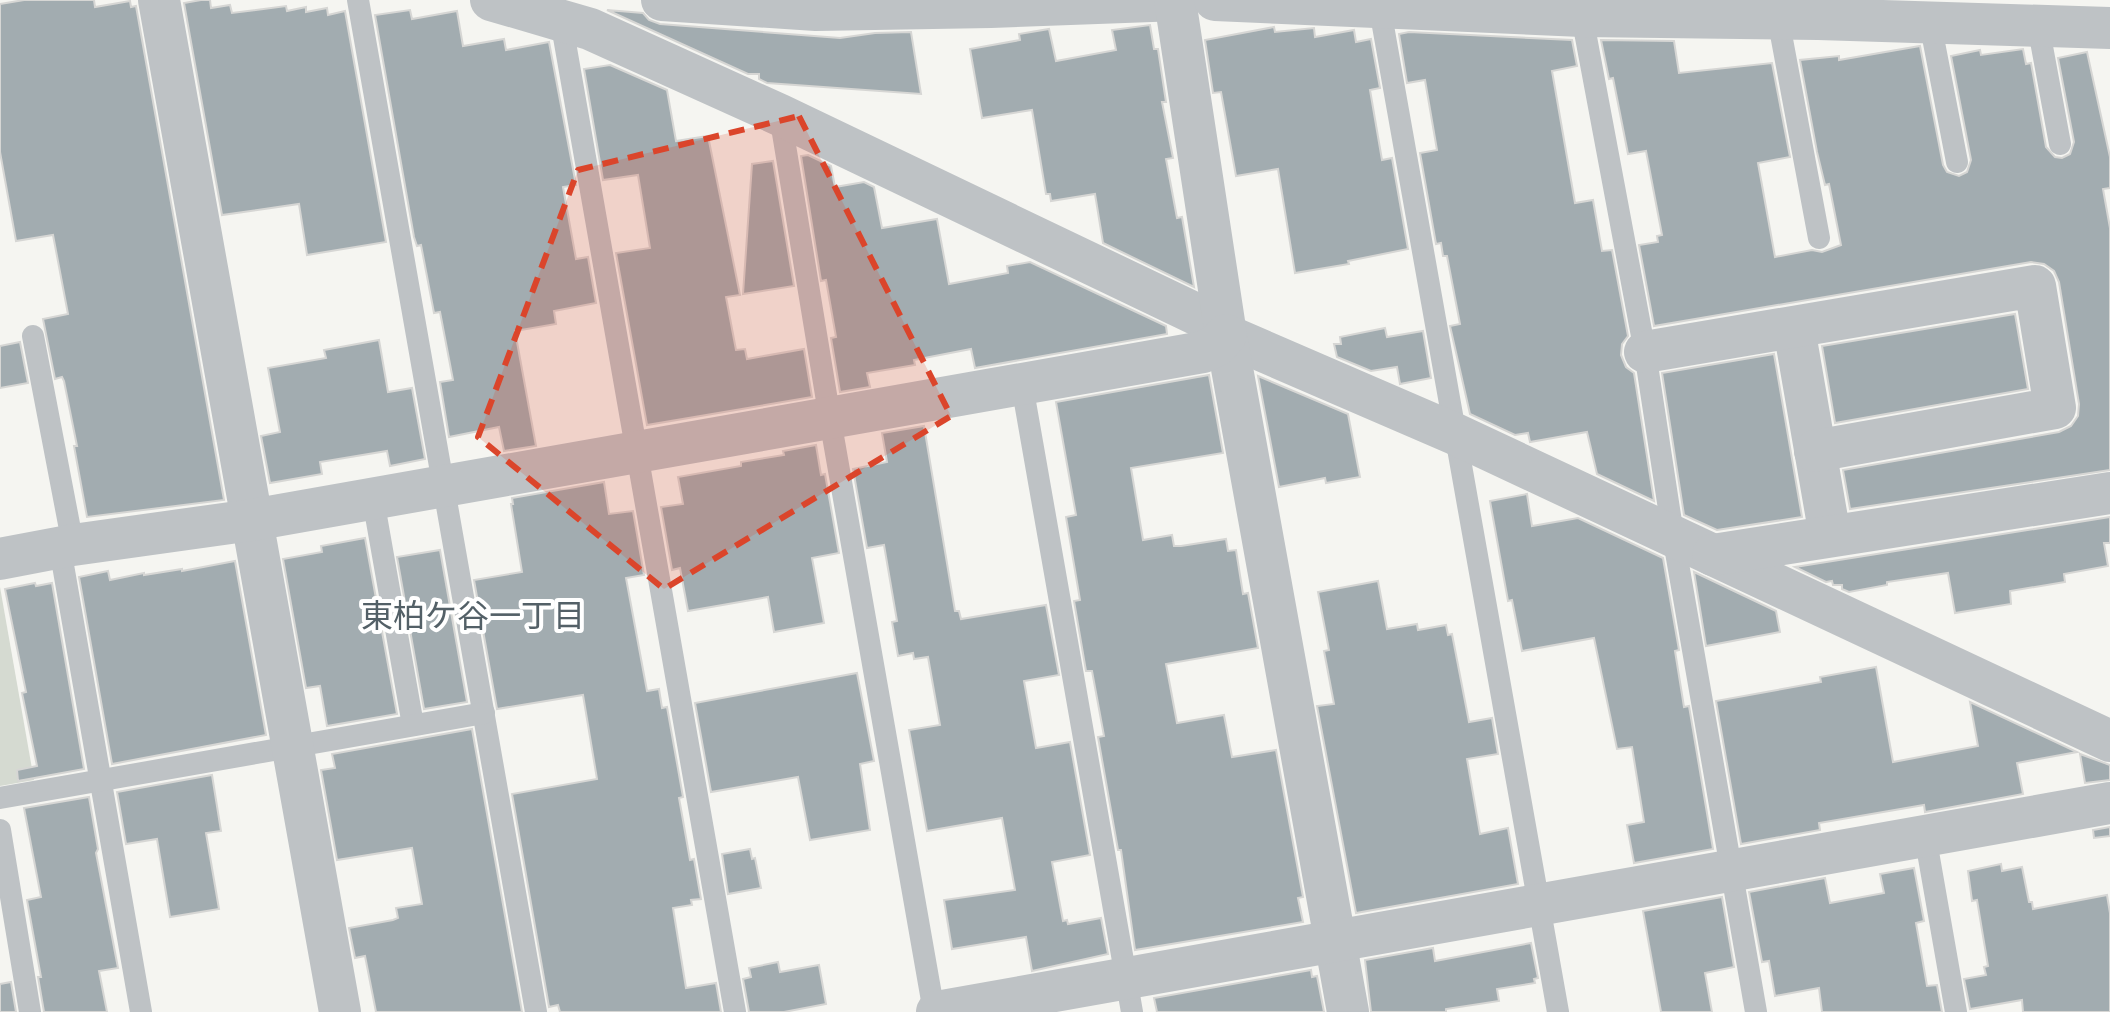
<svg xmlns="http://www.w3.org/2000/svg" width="2110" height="1012" font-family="Mulish,'Noto Sans JP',sans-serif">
<rect width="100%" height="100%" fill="#f5f5f1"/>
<polygon fill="#d5dad1" points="0,587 34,780 0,786"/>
<g fill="#a2acb0" stroke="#d6d6d4" stroke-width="2">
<polygon points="24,0 94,0 95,7 130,1 131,7 136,6 224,500 87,517 74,446 77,446 64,381 62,377 55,379 43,319 68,314 53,235 16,241 0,152 0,4"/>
<polygon points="201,0 210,0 211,8 230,5 232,13 286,6 287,11 306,7 306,12 327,8 328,15 345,11 386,242 307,255 299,204 222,215 184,3"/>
<polygon points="410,10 412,19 457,11 463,46 504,39 506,50 549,42 576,185 563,187 576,259 588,257 596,303 554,311 556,324 515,331 536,446 504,451 499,427 449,437 440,382 453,380 440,312 434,313 421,245 417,246 414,237 375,15"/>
<polygon points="607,10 643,13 649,20 660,24 840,38 875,33 911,32 921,94 767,83 759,79 759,74 748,74"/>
<polygon points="1150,25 1154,49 1158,49 1166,102 1162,102 1173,158 1166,159 1177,218 1182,217 1194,287 1103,243 1095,194 1051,201 1050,194 1046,194 1032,110 982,118 970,49 1020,40 1019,34 1049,29 1056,61 1116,50 1112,30"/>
<polygon points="1274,27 1275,32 1314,28 1315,37 1354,30 1356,42 1371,39 1380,88 1370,90 1382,160 1392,158 1408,249 1348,261 1349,264 1295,273 1278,169 1236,176 1221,92 1213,93 1205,40"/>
<polygon points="1409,32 1572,40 1577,66 1552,71 1575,203 1593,200 1602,251 1612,250 1628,336 1622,344 1621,355 1626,367 1634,373 1654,501 1597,474 1587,432 1530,442 1528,433 1515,435 1470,414 1450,326 1460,324 1447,256 1443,256 1441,243 1436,244 1420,153 1437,150 1425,80 1407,83 1399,34"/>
<polygon points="1601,40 1674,41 1679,73 1772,63 1790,157 1758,163 1775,257 1812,250 1822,252 1841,245 1829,184 1825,185 1817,152 1800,60 1839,56 1839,60 1920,46 1943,165 1947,172 1959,176 1967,172 1971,160 1951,56 1980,50 1981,55 2023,49 2026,64 2031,63 2046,147 2055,157 2062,158 2070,154 2074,142 2058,58 2087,52 2110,157 2110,188 2103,189 2110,228 2110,470 1850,509 1843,470 2059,432 2071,426 2078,416 2079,404 2059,282 2054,271 2044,264 2031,262 1654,326 1639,245 1658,242 1657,236 1662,235 1646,151 1628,154 1613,78 1609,79"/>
<polygon points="610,65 667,90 676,141 708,136 740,295 726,297 736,350 745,349 747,359 804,349 812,397 647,425 616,253 650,248 638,175 603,180 584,69"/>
<polygon points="808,155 831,166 835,187 864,182 874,187 882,228 937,219 949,284 1008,273 1007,266 1030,262 1166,326 1167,334 975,368 971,349 914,360 915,365 867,373 870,387 840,392 831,338 836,337 826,280 821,281 801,156"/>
<polygon points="773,161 794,286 743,294 752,164"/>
<polygon points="2015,314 2028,389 1835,423 1822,346"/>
<polygon points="1385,328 1387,337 1423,331 1431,378 1400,384 1397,367 1371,371 1337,357 1334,344 1341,344 1340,337"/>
<polygon points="379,340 388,392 412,388 425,459 390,466 387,451 320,462 322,474 270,483 261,436 280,432 268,368 326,358 324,350"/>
<polygon points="20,342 28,383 0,388 0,346"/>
<polygon points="1774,354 1802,517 1717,530 1684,515 1662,373"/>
<polygon points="1209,375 1223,453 1131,468 1143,540 1172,535 1174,546 1181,546 1226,539 1228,551 1236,550 1243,594 1248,593 1258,648 1166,664 1177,723 1224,715 1232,757 1276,750 1303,897 1298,898 1303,922 1135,950 1121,850 1118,850 1098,737 1104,736 1092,671 1086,671 1074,601 1080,600 1066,517 1076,515 1056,402"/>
<polygon points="1258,376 1348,414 1360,477 1326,483 1325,478 1279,487"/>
<polygon points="924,426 955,611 959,611 961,619 1046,605 1059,675 1024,681 1036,748 1070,742 1090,855 1052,862 1063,921 1067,920 1068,924 1101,918 1108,954 1032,971 1026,937 952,949 944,900 1015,890 1002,818 927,831 909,730 940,725 928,657 914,659 913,653 898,656 892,622 897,621 884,545 867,548 853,469 887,462 882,433"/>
<polygon points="816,445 821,475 825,474 839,553 812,558 824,623 774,632 768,597 688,611 680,568 672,570 661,507 683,504 678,477 741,466 741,462 784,455 783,451"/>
<polygon points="604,482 609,514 633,511 644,575 626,578 647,691 659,689 662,708 667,707 683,797 679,798 690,860 694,859 701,899 691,900 692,905 673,908 686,988 716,983 721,1012 560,1012 558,1005 549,1007 512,794 597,779 583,695 497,709 474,580 522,572 511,504 513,504 512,498"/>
<polygon points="1527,494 1532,526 1578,518 1663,558 1679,650 1675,651 1684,707 1689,706 1713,849 1634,863 1627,825 1644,822 1632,747 1617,749 1594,638 1522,651 1512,600 1508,601 1490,501"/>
<polygon points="2110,517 2110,543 2104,543 2108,566 2064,574 2065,582 2010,591 2011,604 1955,613 1948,573 1887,582 1887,585 1849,592 1842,589 1842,585 1833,585 1832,581 1826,582 1795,567"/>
<polygon points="365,538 397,714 327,726 320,686 306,688 283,559 322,552 321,546"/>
<polygon points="440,550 467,702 424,709 397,557"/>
<polygon points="235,561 266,735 112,764 79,577 108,571 110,580 144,573 144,575 182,569 182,571"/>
<polygon points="1694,572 1776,611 1780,632 1706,646"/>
<polygon points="1378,581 1387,629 1417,624 1418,630 1446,625 1448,635 1452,634 1469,722 1492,718 1498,754 1467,759 1480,834 1508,828 1518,884 1356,913 1317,706 1334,704 1324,651 1329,650 1318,592"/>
<polygon points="35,583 36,586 52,583 84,769 18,781 17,770 37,766 22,693 26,692 5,589"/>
<polygon points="1876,667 1893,762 1978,746 1970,702 2077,752 2017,763 2023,794 1925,812 1924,805 1819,823 1820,830 1741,844 1716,701 1821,682 1820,677"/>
<polygon points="857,673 874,761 860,764 870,830 810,840 798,777 711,792 695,703"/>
<polygon points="472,729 522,1012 376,1012 365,956 355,958 349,928 393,920 398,918 396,908 422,904 412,848 337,860 321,770 335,768 332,754"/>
<polygon points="2080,754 2110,765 2110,780 2085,783"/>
<polygon points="212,775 221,831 206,833 219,909 170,917 157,839 126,844 117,792"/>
<polygon points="89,797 98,849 96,853 118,968 99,971 107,1012 44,1012 38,977 41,977 27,900 41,897 24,808"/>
<polygon points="2110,827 2110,836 2094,838 2093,830"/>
<polygon points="750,849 752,859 755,858 761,888 728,894 722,854"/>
<polygon points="2001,864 2002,871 2022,867 2029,902 2032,902 2033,909 2107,895 2110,913 2110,1012 2023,1012 2022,1000 1970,1009 1964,979 1986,975 1984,967 1988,966 1977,900 1972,901 1968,871"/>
<polygon points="1914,868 1924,921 1916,923 1927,986 1937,985 1942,1012 1822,1012 1819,988 1775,996 1769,961 1762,962 1749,892 1825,878 1830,903 1884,893 1880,874"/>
<polygon points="1722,897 1734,967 1705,973 1712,1012 1661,1012 1643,911"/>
<polygon points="1531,943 1538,978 1534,979 1535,983 1497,989 1499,1001 1446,1009 1446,1012 1371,1012 1365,960 1433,948 1435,961"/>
<polygon points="778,962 780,972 819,965 826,1004 784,1012 749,1012 743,979 751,977 749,968"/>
<polygon points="1311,970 1312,977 1317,976 1324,1012 1157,1012 1154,998"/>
<polygon points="11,982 16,1012 0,1012 0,984"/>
</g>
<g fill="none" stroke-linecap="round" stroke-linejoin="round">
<g stroke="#bec2c5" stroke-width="22">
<polyline points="358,0 536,1012"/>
<polyline points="1380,9 1558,1012"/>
<polyline points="1582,16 1645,352 1673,535 1756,1012"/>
<polyline points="1778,18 1819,238"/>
<polyline points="561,20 735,1012"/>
<polyline points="1930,22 1957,162"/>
<polyline points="2038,25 2060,144"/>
<polyline points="780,115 830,419 934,1012"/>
<polyline points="33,336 73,545"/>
<polyline points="1022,385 1132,1012"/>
<polyline points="373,499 413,725"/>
<polyline points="60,548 141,1012"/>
<polyline points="0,798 484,713"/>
<polyline points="0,830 30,1012"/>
<polyline points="1925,835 1956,1012"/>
</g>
<g stroke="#bec2c5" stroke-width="42">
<polyline points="159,0 340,1012"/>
<polyline points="491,0 590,29 780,115 1198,315 1226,335 1455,434 2110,741"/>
<polyline points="662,0 816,10 991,7 1179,0"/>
<polyline points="1175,0 1226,335 1348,1012"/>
<polyline points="1215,0 1582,16 1818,19 2110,28"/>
<polyline points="1794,328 1830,536"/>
<polyline points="1645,352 2035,286 2055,408 1815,451"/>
<polyline points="1713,555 2110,493"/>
<polyline points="0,559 73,545 252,520 1203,352 1217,345 1226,335"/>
<polyline points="937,1012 2110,803"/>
</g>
</g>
<path fill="#db452b" fill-opacity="0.2" stroke="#db452b" stroke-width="6" stroke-dasharray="16 10" stroke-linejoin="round" d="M799 116 951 416 664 589 478 437 578 170Z"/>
<g text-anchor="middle" stroke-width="8" stroke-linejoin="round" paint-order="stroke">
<g font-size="32" fill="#536067" stroke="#fff">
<text x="473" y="627">東柏ケ谷一丁目</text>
</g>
</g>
</svg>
